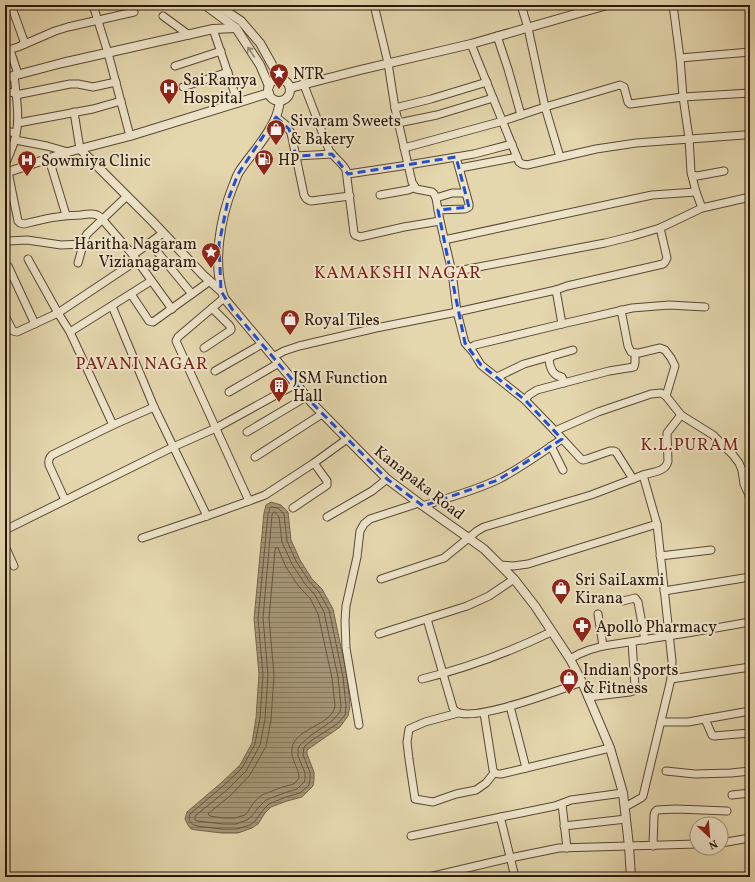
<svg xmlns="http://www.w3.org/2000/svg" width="755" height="882" font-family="Vollkorn,serif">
<defs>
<pattern id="water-rules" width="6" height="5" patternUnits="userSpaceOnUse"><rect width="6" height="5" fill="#a59576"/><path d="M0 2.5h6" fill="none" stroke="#87795f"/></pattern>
</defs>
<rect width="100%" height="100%" fill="#e4d6ad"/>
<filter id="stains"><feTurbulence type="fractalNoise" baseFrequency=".005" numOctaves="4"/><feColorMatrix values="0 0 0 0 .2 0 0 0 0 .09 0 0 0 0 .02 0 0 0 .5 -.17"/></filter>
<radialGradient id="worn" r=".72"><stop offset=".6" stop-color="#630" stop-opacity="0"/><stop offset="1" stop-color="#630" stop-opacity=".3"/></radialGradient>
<polygon fill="url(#water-rules)" stroke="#74634b" points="271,502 281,505 288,512 291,540 300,560 312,579 322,589 333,609 347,676 350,706 348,716 340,727 307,750 307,754 314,772 314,780 313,786 302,797 287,801 271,807 265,813 258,824 252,828 238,833 222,833 196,830 191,829 188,825 185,819 187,812 221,783 240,765 252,743 256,718 259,674 254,619 264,513 266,505"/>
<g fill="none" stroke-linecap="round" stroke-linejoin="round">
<g stroke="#685640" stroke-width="1">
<path d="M271 507 278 508 284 514 287 541 296 561 309 581 319 592 329 610 343 677 346 706 345 715 337 724 312 740 304 747 303 755 310 772V780L309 785 300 793 286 797 269 804 263 810 255 821 250 825 237 829H222L197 826C190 824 188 820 190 814L223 786 242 768 255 744 260 718 263 674 258 619 268 514 270 508Z"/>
<polygon points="275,512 279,517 282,542 292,564 305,584 315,595 324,612 338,677 341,706 340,712 333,720 310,736 300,745 298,749 298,756 305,773 305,780 304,782 297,789 284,793 266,800 259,807 251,817 247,820 236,824 223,824 198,821 195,820 195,816 227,790 246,771 260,745 265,719 268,675 263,618 272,515 273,513"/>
<path d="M278 548 286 567 295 581 300 588 310 598 318 614 332 678 335 706C332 726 296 727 292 748 290 760 299 767 299 778L294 784 282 787 262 795 254 802 247 813 245 815 235 818H223L210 816 208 814 209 813 231 795 250 775 266 746 271 720 274 675 269 618 275 550 276 548Z"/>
</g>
<defs>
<g id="minor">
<polyline points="11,5 25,44"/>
<polyline points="93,5 108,53 130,136"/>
<polyline points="374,5 388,63 395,108 412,182 415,187 416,189 432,192 434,194 436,198 440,221 452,272 457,312 465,343 473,352 481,365 525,400 555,431 581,459 583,460 587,459 610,451 614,451 616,452 633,479 643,475 657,524 672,661 671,679 643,796 641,798 625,807"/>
<polyline points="521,5 528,28 545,107 560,157"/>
<polyline points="673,5 680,58 683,97 689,138 691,172 696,192 702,208"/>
<polyline points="163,16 189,35"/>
<polyline points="213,29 238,103"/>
<polyline points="497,36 508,69 521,115"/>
<polyline points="471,44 519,162 522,164 527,165 596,149 636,143 744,135"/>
<polyline points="10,50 18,74"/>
<polyline points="5,51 18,47 55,31 68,27 134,12"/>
<polyline points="680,58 750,52"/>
<polyline points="175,66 221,51"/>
<path d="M304 85 329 150C334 158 342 162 346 170L354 233 355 235 360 237 404 227 440 221"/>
<polyline points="183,87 228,72"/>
<polyline points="5,93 16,92"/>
<polyline points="16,95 70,84 78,84 93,87 116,82"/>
<polyline points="395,108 431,99 487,82"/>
<polyline points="74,112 80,149"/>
<path d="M276 117 286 125 291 133 304 195C306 199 307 200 311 201L350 196"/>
<polyline points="18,123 93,109 121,101"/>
<polyline points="398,123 437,115 493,98"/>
<polyline points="5,131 16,133"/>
<polyline points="15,140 47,146 68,152"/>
<polyline points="404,148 503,121 545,107 620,85 624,87 628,102 630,104 683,97 750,93"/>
<polyline points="296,156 332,154"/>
<polyline points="49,159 66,215"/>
<path d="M5 165C9 155 14 145 16 135 20 116 16 95 14 75"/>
<polyline points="460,168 517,157"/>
<path d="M8 172 18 221 20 223 24 224C44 219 60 215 81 215 86 214 92 213 97 215 99 216 101 217 102 219L133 255 172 309"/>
<polyline points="348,174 408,165 474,154 512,144"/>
<polyline points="692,175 697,176 724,171"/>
<polyline points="380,195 408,190 415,187"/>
<polyline points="436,198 452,193 466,193"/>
<polyline points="438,210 465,209 469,207 469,204 456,157"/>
<polyline points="444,240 652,195 696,192"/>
<polyline points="8,241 27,240 61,245 83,244"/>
<polyline points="150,243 192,294"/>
<polyline points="133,255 163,233"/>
<polyline points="28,259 58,313 70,332 113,425"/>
<polyline points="78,263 85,238 87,234 127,196"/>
<polyline points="8,266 35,324"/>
<polyline points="452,272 605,243 633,236 660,228 702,208 750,197"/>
<polyline points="556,290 562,324"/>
<polyline points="131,294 149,321 153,322 210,281"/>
<polyline points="224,298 178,337 176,341 249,501"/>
<polyline points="112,306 154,407 207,516"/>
<polyline points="621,310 628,346 631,352 635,353 639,353 660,348 665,350 671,358 675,366 666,396"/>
<polyline points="5,316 13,331 17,332 58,313 136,261"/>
<polyline points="70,332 151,281"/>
<polyline points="204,348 231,330 231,328 229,325 212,308"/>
<polyline points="470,348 475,345 562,324 632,308 669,305 705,307"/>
<path d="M552 356 549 360C550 368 553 376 562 377L564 383"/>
<polyline points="273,357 284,351 299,346 376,328 457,312 556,290 567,286 663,264 665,262 667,258 660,228"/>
<polyline points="215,371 262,344"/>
<polyline points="497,377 524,364 573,350"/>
<polyline points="229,392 279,363"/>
<polyline points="525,400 529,395 537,390 609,371 634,367 635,363 635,353"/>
<polyline points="555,431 598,412 651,394 661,393 666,396 681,415 713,435 733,455 739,463 742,470 744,484 749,495 750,503"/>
<polyline points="247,432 306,397"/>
<polyline points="551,446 563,470"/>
<polyline points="255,457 322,414"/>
<path d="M643 475C652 472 666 472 668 461L667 433 681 415"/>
<path d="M65 500 49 465C48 460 49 458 52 455L113 425 154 407"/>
<path d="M423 506C449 497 475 491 499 479 521 468 542 452 562 439"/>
<polyline points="293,508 327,485 327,481 314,463"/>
<polyline points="327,517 372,491 387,479"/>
<polyline points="5,530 173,447 216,428 296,384"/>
<polyline points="142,538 207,516 249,501 265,495 314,463 347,439"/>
<polyline points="5,546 14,566"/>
<polyline points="660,556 711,550"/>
<polyline points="500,565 513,566 528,564 657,524"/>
<polyline points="381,579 444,558 477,531 484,527 591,495 633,479"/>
<polyline points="664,591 750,577"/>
<polyline points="623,601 635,598 638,602 645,640"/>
<polyline points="598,614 603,646"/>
<path d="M427 619 453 708C454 710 455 711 457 712 477 722 559 690 582 682"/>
<polyline points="379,634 467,606 489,596 514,579"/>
<polyline points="570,659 579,654 589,650 603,646 687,633 750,622"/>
<path d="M422 679C466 668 510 652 551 632"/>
<polyline points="671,679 750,667"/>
<polyline points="588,697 630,692 633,691 635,687 632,642"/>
<polyline points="510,706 526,768"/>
<polyline points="458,713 425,722 409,729 407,742 409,759 415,799 433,802 456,794 476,790 486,783 494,773"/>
<path d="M484 713 493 770C495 774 497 774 501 774L610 748"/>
<polyline points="705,719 712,735 714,736 750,733"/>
<polyline points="661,722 688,722 750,711"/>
<polyline points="359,725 346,648 345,621 346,606 357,557 360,531 364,524 370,519 419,503"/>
<polyline points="666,771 695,774 731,773 750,771"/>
<polyline points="732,795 750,793"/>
<polyline points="562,804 567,848"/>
<polyline points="564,826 626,819"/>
<polyline points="411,836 501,817"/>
<polyline points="721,843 750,838"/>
<polyline points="653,846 654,815 655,812 657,810 676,809 727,811"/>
<polyline points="429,877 510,858 559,848 697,844"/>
<polyline points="515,877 501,820 501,817 555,806 571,800 623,793"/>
</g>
<g id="tertiary">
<polyline points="205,5 236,28 260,65 269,86"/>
<polyline points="217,5 241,21 260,43 280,79"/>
<polyline points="5,78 62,63 213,29 236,28"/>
<circle cx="279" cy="90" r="11"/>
<polyline points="290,88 360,70 471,44 607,5"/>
<path d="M280 101C279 107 278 113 275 119 267 138 251 154 239 172 236 177 235 182 233 186 220 219 212 264 224 298L312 403 372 464 387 479 419 503 484 549 514 579 535 606 570 659 582 682 610 748 623 793 629 846 631 877"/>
<polyline points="80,149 153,222 203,275 221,291"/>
<polyline points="5,173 68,152 130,136 269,93"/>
</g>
</defs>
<use href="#minor" stroke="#594733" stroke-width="9"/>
<use href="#tertiary" stroke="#594733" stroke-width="10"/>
<use href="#minor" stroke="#ede4ca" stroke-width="7"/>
<use href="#tertiary" stroke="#ede4ca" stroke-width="8"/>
</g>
<defs><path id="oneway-shaft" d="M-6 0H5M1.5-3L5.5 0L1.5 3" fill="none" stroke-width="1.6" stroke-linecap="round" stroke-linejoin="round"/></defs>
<use stroke="#968874" href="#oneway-shaft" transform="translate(251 52) rotate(-123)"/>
<path fill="none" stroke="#1d4ed8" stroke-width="3" stroke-dasharray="8 5" stroke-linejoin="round" d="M276 117 289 129 296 156 332 154 348 174 456 157 469 207 438 210 465 343 481 365 525 400 562 439 498 480 423 506 387 479 312 403 232 309 221 291 219 244 228 200 238 174Z"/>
<defs>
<symbol id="sight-pin" viewBox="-11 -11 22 30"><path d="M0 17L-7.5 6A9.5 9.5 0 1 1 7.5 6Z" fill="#8f2418" stroke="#ede4ca"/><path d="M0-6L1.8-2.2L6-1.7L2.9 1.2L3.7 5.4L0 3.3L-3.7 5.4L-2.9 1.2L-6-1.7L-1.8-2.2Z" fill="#fff"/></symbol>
<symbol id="hospital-pin" viewBox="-11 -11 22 30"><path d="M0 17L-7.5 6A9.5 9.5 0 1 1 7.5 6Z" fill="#8f2418" stroke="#ede4ca"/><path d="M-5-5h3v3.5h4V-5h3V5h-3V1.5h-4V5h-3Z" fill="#fff"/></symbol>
<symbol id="shop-pin" viewBox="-11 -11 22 30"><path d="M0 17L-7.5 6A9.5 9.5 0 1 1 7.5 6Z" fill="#8f2418" stroke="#ede4ca"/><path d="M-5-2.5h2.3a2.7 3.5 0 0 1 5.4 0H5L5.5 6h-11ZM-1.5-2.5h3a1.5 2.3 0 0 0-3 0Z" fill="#fff"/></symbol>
<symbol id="fuel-pin" viewBox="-11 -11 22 30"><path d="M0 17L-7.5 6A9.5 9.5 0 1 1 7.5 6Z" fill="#8f2418" stroke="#ede4ca"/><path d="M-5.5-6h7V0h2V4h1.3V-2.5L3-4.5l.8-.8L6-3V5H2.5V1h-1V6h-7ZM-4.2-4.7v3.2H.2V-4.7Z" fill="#fff"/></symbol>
<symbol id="building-pin" viewBox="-11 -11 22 30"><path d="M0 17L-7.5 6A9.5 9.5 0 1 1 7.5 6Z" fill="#8f2418" stroke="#ede4ca"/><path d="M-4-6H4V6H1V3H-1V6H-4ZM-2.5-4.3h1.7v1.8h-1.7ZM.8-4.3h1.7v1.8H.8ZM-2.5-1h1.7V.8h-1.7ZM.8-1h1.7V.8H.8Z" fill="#fff"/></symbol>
<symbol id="pharmacy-pin" viewBox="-11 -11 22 30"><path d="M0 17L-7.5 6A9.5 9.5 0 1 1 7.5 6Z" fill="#8f2418" stroke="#ede4ca"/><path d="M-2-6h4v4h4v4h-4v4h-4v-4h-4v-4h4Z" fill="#fff"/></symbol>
</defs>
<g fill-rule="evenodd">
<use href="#sight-pin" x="268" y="62" width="22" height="30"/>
<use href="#hospital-pin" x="158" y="77" width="22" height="30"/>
<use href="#shop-pin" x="265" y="118" width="22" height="30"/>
<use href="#fuel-pin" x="253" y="148" width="22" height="30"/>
<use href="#hospital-pin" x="16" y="149" width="22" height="30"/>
<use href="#sight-pin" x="200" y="241" width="22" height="30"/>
<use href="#shop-pin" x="279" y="308" width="22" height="30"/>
<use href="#building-pin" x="268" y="375" width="22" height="30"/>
<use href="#shop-pin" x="550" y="577" width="22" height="30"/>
<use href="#pharmacy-pin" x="571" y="615" width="22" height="30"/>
<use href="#shop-pin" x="558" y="667" width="22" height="30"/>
</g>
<g text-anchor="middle" stroke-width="4" stroke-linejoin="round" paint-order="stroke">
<g font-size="16" fill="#2b170a" stroke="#ede4ca" text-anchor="start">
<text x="293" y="79">NTR</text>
<text x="183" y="85">Sai Ramya<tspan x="183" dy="18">Hospital</tspan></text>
<text x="290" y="126">Sivaram Sweets<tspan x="290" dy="18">&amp; Bakery</tspan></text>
<text x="278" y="165">HP</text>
<text x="41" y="166">Sowmiya Clinic</text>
<text x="197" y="249" text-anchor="end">Haritha Nagaram<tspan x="197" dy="18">Vizianagaram</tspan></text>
<text x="304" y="325">Royal Tiles</text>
<text x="293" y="383">JSM Function<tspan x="293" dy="18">Hall</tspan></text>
<text x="575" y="585">Sri SaiLaxmi<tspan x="575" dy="18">Kirana</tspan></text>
<text x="596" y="632">Apollo Pharmacy</text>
<text x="583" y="675">Indian Sports<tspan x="583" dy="18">&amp; Fitness</tspan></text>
</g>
<g font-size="16" fill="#2b170a" stroke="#ede4ca">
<text transform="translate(420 482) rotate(38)" y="6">Kanapaka Road</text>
</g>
<g font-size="17" letter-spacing="1" fill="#7a1f14" stroke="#ede4ca">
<text x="398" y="278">KAMAKSHI NAGAR</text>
<text x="142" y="369">PAVANI NAGAR</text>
<text x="690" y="450">K.L.PURAM</text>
</g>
</g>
<rect width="755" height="882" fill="none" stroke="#e4d6ad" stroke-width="20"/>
<rect x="6" y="6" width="743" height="870" fill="none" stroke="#2b170a" stroke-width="2"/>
<rect x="10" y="10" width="735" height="862" fill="none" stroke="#2b170a"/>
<g transform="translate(709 836) rotate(154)"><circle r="19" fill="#ede4ca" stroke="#9f927d"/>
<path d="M0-3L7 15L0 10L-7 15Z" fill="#8f2418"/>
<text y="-6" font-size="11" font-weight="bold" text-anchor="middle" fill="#2b170a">N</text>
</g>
<rect width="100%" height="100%" filter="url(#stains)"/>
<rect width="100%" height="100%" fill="url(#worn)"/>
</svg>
